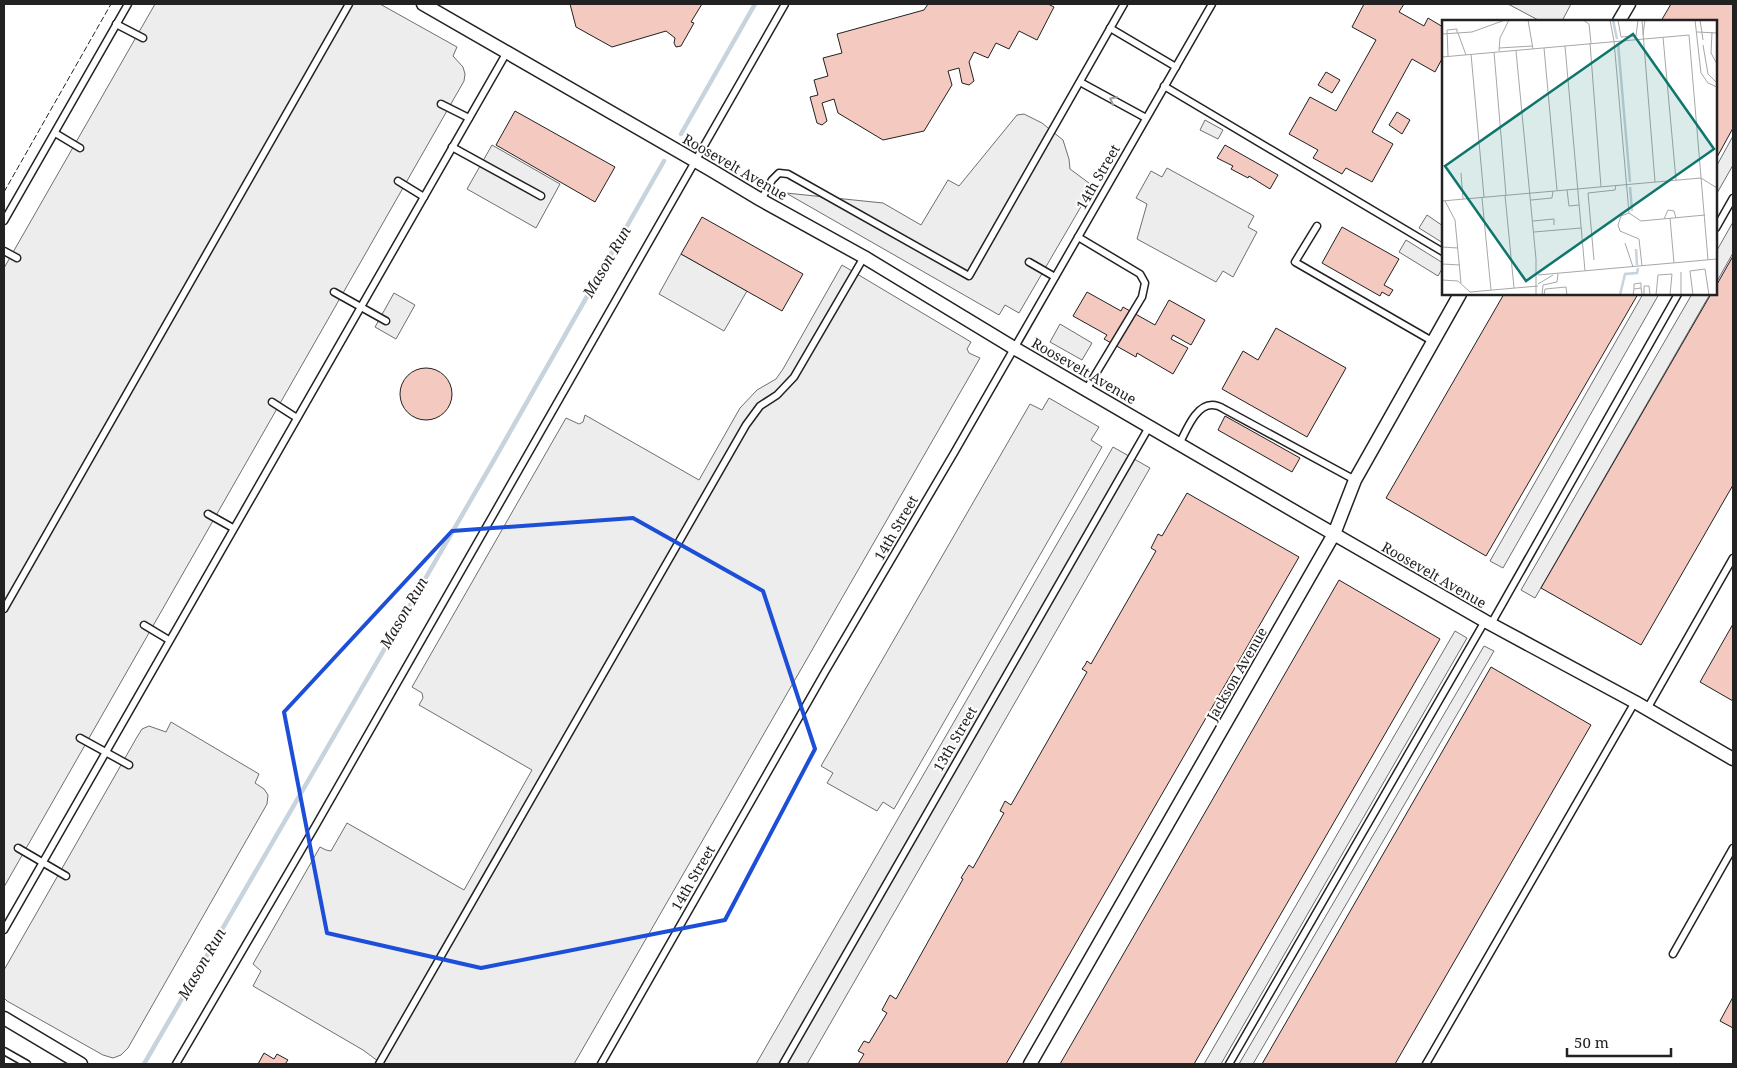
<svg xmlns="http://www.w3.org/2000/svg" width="1737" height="1068" font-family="'Noto Serif',serif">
<rect width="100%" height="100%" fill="#fff"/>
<g fill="#ededed" stroke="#6f6f6f">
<polygon points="155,4 380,4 457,47 453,56 463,67 465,74 464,81 4,887 4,268"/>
<polygon points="1508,4 1571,4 1562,21 1540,21"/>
<polygon points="1024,114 1042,123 1063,140 1069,159 1070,169 1093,186 1019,313 1005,305 999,315 786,193 883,203 921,225 948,180 959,186 1017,115"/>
<polygon points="1205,120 1223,130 1218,139 1200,130"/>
<polygon points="1733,136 1733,165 1716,195 1716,167"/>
<polygon points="492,145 560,184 536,228 467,189"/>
<polygon points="1167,168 1254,216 1248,227 1257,232 1233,277 1223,271 1216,282 1137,239 1147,204 1136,198 1151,171 1162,177"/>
<polygon points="1427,215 1443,226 1443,243 1419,228"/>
<polygon points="1733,222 1733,253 1716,283 1716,252"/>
<polygon points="1406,240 1443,263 1443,267 1438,276 1399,252"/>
<polygon points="681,254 747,291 724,331 659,294"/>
<polygon points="842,265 971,342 967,349 969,353 980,358 574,1064 382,1064 363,1050 253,986 261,971 253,964 320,847 326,850 331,851 347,823 464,890 532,770 419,705 423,698 422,693 412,687 566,418 579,424 583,422 585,415 699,480 740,408 757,390 776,379 783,369"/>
<polygon points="394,293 415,305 396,339 375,327"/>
<polygon points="1643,294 1659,294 1503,568 1490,561"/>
<polygon points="1692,294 1710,294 1535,598 1521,590"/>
<polygon points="1060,324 1092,343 1082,360 1050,342"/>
<polygon points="1049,398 1099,427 1091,440 1102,447 894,809 883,802 877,811 827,783 833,773 821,766 1030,404 1042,410"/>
<polygon points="1113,447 1150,468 807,1064 756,1064"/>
<polygon points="1455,631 1467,638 1221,1064 1204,1064"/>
<polygon points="1484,646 1494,651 1253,1064 1239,1064"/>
<polygon points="171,722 259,774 255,783 264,789 268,795 267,804 128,1048 121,1055 113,1058 103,1055 7,1001 4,998 4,970 137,737 142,729 149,726 166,732"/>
</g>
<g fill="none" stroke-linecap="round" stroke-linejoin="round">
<g stroke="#c7d3dd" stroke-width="4.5">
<polyline points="681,134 755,4"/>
<polyline points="144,1064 494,460 664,161"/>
</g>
</g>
<g fill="#f3c9c0" stroke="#222">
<polygon points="570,4 702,4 691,22 694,23 681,46 676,47 674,43 675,38 666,31 612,47 576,27"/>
<polygon points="928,4 1048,4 1054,7 1037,40 1019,31 1009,49 996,43 988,58 974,52 969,62 974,81 969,85 962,83 959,68 948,71 952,85 924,131 883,140 838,113 834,99 822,103 827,121 822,125 817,123 810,97 818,95 814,80 828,76 823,58 842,53 837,34 924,10"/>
<polygon points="1364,4 1404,4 1399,12 1424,26 1428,18 1443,27 1443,57 1435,72 1412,59 1372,132 1393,144 1372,182 1346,168 1342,174 1313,158 1318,150 1289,134 1310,97 1336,111 1376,40 1352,27"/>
<polygon points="1671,4 1733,4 1733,128 1716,159 1716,21 1661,21"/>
<polygon points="1326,72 1340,80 1332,93 1318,85"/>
<polygon points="515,111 615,167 595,202 496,145"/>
<polygon points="1397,112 1410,120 1402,134 1389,125"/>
<polygon points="1225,145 1278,175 1270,189 1249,176 1248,178 1231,169 1233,166 1217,158"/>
<polygon points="702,217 803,274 782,311 681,254"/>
<polygon points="1342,227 1399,259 1384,285 1393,290 1389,296 1382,292 1380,296 1322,263"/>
<polygon points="1733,256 1733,485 1641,645 1541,588 1711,294 1716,294 1716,286"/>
<polygon points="1087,292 1121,311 1123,307 1155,325 1169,300 1205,320 1191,345 1173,335 1171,339 1188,348 1173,374 1137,353 1136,357 1104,339 1107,335 1073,316"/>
<polygon points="1504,294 1638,294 1486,556 1386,498"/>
<polygon points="1276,328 1346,368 1307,437 1222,389 1243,351 1258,360"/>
<circle cx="426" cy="394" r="26"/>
<polygon points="1225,416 1300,458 1292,472 1218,430"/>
<polygon points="1187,493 1299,557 1006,1064 858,1064 864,1054 858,1051 864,1041 869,1043 887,1013 882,1010 890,995 896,999 963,879 961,878 969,865 973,868 1004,813 1000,811 1005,801 1011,805 1087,672 1082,669 1085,665 1087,661 1091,664 1156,551 1151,548 1158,534 1162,536"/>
<polygon points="1339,580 1440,639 1194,1064 1060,1064"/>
<polygon points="1733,624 1733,701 1700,682"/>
<polygon points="1491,667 1591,725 1395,1064 1262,1064"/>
<polygon points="1733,997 1733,1028 1720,1021"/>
<polygon points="264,1053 274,1059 277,1054 288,1060 285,1064 258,1064"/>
</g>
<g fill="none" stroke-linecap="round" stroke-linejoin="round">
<defs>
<g id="lane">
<polyline points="116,24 143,38"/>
<polyline points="1110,28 1176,67"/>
<polyline points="1080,82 1146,118"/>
<polyline points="1164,86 1443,252"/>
<polyline points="441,104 469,118"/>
<polyline points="55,133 80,148"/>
<polyline points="452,147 541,196"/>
<polyline points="398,181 424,197"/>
<polyline points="761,200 772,180 779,173 788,174 969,276 1124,4"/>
<polyline points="4,221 128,4"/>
<polyline points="1317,226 1295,262 1432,341"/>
<polyline points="1716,228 1733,198"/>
<polyline points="1078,237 1140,274 1145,283 1142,297 1086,390"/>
<polyline points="4,251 17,258"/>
<polyline points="1029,262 1055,277"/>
<polyline points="334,292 386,321"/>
<polyline points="272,402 297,418"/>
<path d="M1179 444C1186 432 1195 405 1212 405 1216 405 1221 407 1224 409L1355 480"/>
<polyline points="208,514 233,528"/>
<polyline points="4,609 349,4"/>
<polyline points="1491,624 1678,294"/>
<polyline points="144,625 169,640"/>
<polyline points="1647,709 1733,558"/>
<polyline points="80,738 129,765"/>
<polyline points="18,848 66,876"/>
<polyline points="4,930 507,52"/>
<polyline points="1673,954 1733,848"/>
<polyline points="4,1051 27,1064"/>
<polyline points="176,1064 316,825 785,4"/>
<polyline points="379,1064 746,425 760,406 777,395 794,377 864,257"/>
<polyline points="601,1064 825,672 954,453 1212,4"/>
<polyline points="783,1064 1149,427"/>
<polyline points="1229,1064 1485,621"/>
<polyline points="1426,1064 1635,702"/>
</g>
<g id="street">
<polyline points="423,4 711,170 761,200 864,257 1014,348 1313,522 1485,621 1635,702 1733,759"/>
<polyline points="1619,21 1629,4"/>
<polyline points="4,1018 81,1064"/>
<polyline points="1030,1064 1334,534 1355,480 1460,294"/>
</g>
</defs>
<use href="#lane" stroke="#222" stroke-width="9"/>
<use href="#street" stroke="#222" stroke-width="15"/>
<use href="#lane" stroke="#fff" stroke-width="6"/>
<use href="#street" stroke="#fff" stroke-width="12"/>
<polyline stroke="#222" stroke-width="1" stroke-dasharray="6 2.5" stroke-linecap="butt" points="4,192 111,4"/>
</g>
<defs><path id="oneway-chevron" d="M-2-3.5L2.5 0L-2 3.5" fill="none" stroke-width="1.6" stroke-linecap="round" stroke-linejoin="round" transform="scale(1.25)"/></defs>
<use stroke="#9c9c9c" href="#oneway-chevron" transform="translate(1113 100) rotate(-152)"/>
<path fill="none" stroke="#1d4ed8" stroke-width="4" stroke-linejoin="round" d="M633 518 763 591 815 749 725 920 481 968 327 933 284 712 452 531Z"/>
<g text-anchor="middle" stroke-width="4" stroke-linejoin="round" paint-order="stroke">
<g font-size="14" fill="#222" stroke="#fff">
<text transform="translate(735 167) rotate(30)" y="5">Roosevelt Avenue</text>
<text transform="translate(1098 177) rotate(-60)" y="5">14th Street</text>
<text transform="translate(1084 371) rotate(30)" y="5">Roosevelt Avenue</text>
<text transform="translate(896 528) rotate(-60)" y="5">14th Street</text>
<text transform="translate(1434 575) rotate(30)" y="5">Roosevelt Avenue</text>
<text transform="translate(1237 674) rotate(-60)" y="5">Jackson Avenue</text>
<text transform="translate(955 739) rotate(-60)" y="5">13th Street</text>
<text transform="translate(693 878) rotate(-60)" y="5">14th Street</text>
</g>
<g font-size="15" font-style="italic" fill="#222" stroke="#fff">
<text transform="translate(607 262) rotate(-60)" y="5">Mason Run</text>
<text transform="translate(404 613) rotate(-60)" y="5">Mason Run</text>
<text transform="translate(202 964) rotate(-60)" y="5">Mason Run</text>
</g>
</g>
<g transform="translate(1442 20)">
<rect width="275" height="275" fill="#fff"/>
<path fill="none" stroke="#c7d3dd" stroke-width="2.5" d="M171 0 175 19M176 23 188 162M188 167 190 191M194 229 195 245M178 275 183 254 195 253 196 248"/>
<path fill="none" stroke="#a7a7a7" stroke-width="1" d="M86 0 91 29M141 0 147 4 149 23M168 0 172 21M176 0 179 17M200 0 213 162M253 0 259 53 266 63 275 67M258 0 261 20M255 12 275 13M270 12 269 33 275 44M16 13 24 35M0 14 30 12 63 0M201 15 203 0M179 17 194 16 196 0M221 17 234 160M172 21 187 193M148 23 159 167M261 25 266 54 275 63M123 26 143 251M57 28 91 26M102 28 115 170M57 31 58 18 67 0M74 31 94 239V275M52 32 64 175M29 34 42 177M6 36 5 10 15 9V13M0 37 247 15 266 240M19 153 21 179M125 170 127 186 137 185M63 175 72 268M40 178 49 270M89 180 110 178 111 171M0 181 259 158 275 168M3 181 13 200 19 263M228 198 232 243M222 199 226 190 232 191 234 198M91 201 112 199V205M92 212 139 208M183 223 191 247M0 227 16 228M152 240 146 173 173 170 174 165M0 244 18 245M200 246 197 219 178 211 176 205 179 196 187 193 199 201 263 195M96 255 275 239M0 260 16 261 28 272 96 266M96 264 111 255M192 269V264L199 263V268M100 275 101 265 115 262 116 254M102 275 103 269 124 267 125 275M191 275 192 269 199 268 200 274M202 275V266H207L208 275M214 275 216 255 230 254 228 275M239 275V252M251 275 248 251 263 249 267 275"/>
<path fill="#0f766e" fill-opacity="0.15" stroke="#0f766e" stroke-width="2.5" d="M191 14 272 129 84 261 3 146Z"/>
<rect width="275" height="275" fill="none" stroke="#222" stroke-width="2.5"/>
</g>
<rect width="1737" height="1068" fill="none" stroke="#222222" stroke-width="10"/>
<path d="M1567 1048v8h104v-8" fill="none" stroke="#222222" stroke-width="2.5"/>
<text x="1574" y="1048" font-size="15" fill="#222222" stroke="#ffffff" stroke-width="4" paint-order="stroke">50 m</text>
</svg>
